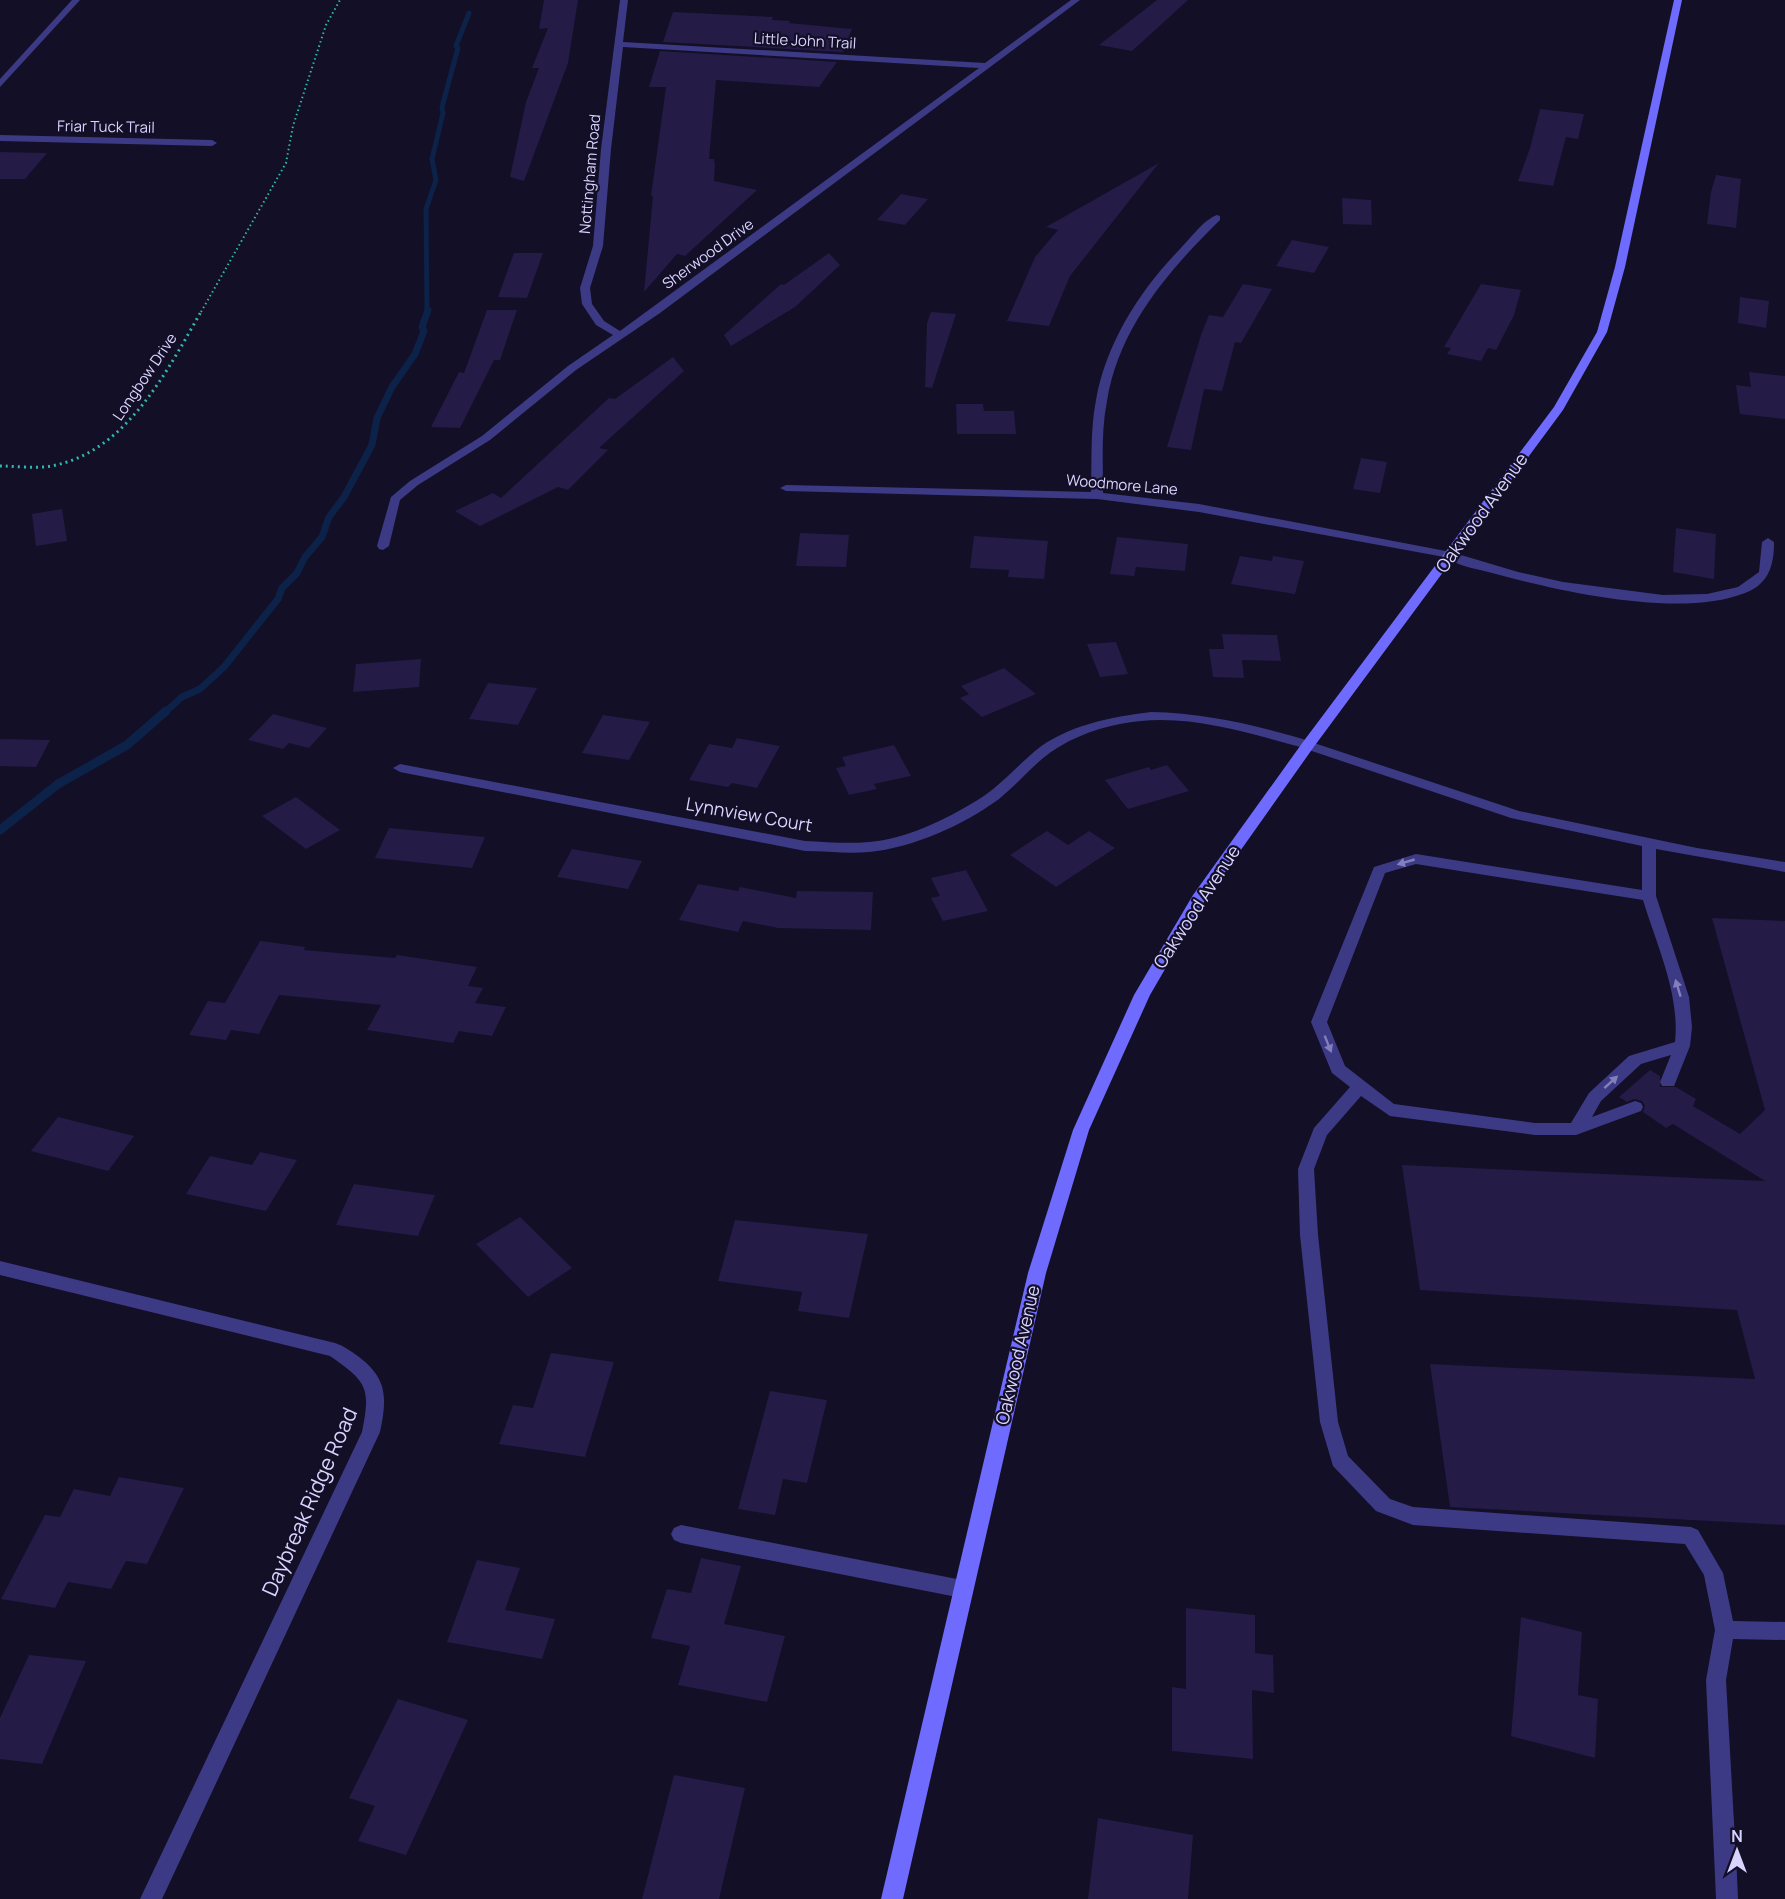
<svg xmlns="http://www.w3.org/2000/svg" width="1785" height="1899" font-family="Manrope,sans-serif">
<rect width="100%" height="100%" fill="#130f26"/>
<g fill="none" stroke-linecap="round" stroke-linejoin="round">
<polyline stroke="#0c2248" stroke-width="5" points="427,312 426,209 436,180 432,159 443,113 442,107 458,48 456,46 469,13"/>
<polyline stroke="#0c2248" stroke-width="7" points="164,713 182,697 200,689 224,667 278,599 282,588 297,573 305,557 322,537 329,517 344,497 372,445 377,418 392,387 415,354 424,331 422,327 428,310"/>
<polyline stroke="#0c2248" stroke-width="9" points="0,830 58,784 127,745 166,711"/>
</g>
<g fill="#241b47">
<polygon points="544,0 578,0 568,63 524,181 510,177 526,102 539,68 532,68 548,28 539,29"/>
<polygon points="1157,0 1188,0 1132,51 1099,45"/>
<polygon points="673,12 773,17 772,20 790,21 789,23 852,29 843,52 663,42"/>
<polygon points="660,51 837,62 819,87 716,80 709,159 714,159 715,164 714,181 757,190 685,256 677,254 644,292 653,196 651,196 666,87 649,87"/>
<polygon points="1540,109 1584,114 1578,139 1566,137 1553,186 1518,181 1530,148"/>
<polygon points="0,152 47,153 25,179 0,179"/>
<polygon points="1159,163 1070,276 1049,326 1007,321 1035,257 1058,230 1046,227"/>
<polygon points="1716,175 1741,179 1736,228 1707,224 1711,192"/>
<polygon points="901,194 928,199 905,225 877,220"/>
<polygon points="1342,198 1371,200 1372,225 1343,224"/>
<polygon points="1292,240 1329,247 1314,273 1276,266"/>
<polygon points="514,253 543,253 527,298 498,297"/>
<polygon points="829,253 840,265 795,307 731,346 724,335 781,284 784,285"/>
<polygon points="1243,284 1272,289 1241,343 1235,342 1222,391 1204,389 1191,450 1167,447 1201,335 1209,315 1223,317"/>
<polygon points="1481,284 1521,290 1514,315 1496,350 1488,348 1481,361 1447,354 1451,348 1444,347"/>
<polygon points="1740,297 1769,301 1766,328 1738,323"/>
<polygon points="487,310 517,310 500,360 494,360 460,428 431,427 459,372 464,373"/>
<polygon points="931,312 956,314 932,388 925,387 927,323"/>
<polygon points="673,357 684,371 599,448 608,450 568,490 558,487 480,526 455,511 493,493 501,498 609,398 615,399"/>
<polygon points="1749,372 1785,376 1785,419 1740,414 1736,385 1751,387"/>
<polygon points="956,404 983,404 984,411 1014,411 1016,434 957,434"/>
<polygon points="1361,458 1387,462 1380,493 1353,489"/>
<polygon points="62,509 67,541 36,546 32,514"/>
<polygon points="1676,528 1716,534 1714,579 1673,572"/>
<polygon points="800,533 849,535 846,567 796,566"/>
<polygon points="974,536 1048,541 1044,579 1008,577 1009,570 970,568"/>
<polygon points="1117,537 1188,544 1185,571 1136,567 1134,576 1110,574"/>
<polygon points="1240,556 1272,561 1273,556 1304,561 1295,594 1231,584"/>
<polygon points="1222,634 1277,635 1281,661 1242,660 1244,678 1213,677 1209,649 1224,649"/>
<polygon points="1116,642 1128,674 1100,677 1087,644"/>
<polygon points="421,659 419,687 353,692 356,664"/>
<polygon points="1004,668 1036,694 982,717 960,698 969,694 961,686"/>
<polygon points="488,683 537,688 518,725 469,719"/>
<polygon points="273,714 327,728 309,748 289,743 283,749 248,740"/>
<polygon points="603,715 650,722 629,760 582,753"/>
<polygon points="737,738 780,746 757,788 732,783 728,787 689,780 709,744 732,748"/>
<polygon points="0,739 50,740 36,767 0,766"/>
<polygon points="894,745 911,776 874,784 877,789 849,795 836,768 846,766 842,757"/>
<polygon points="1167,765 1189,791 1128,809 1105,780 1149,767 1151,770"/>
<polygon points="296,797 340,830 306,849 262,816"/>
<polygon points="389,828 485,837 472,868 375,858"/>
<polygon points="1047,831 1068,845 1089,831 1115,848 1056,887 1010,855"/>
<polygon points="572,849 642,861 628,889 557,877"/>
<polygon points="966,870 988,911 943,921 931,898 940,896 931,878"/>
<polygon points="698,884 738,891 740,887 796,898 797,891 873,892 871,930 778,928 743,921 738,932 679,920"/>
<polygon points="1712,918 1785,921 1785,1525 1450,1507 1430,1364 1755,1379 1737,1310 1420,1290 1402,1165 1765,1181 1673,1124 1666,1128 1643,1112 1645,1106 1642,1101 1634,1099 1627,1102 1619,1097 1650,1070 1660,1076 1660,1087 1676,1087 1696,1099 1693,1106 1740,1134 1765,1110"/>
<polygon points="260,941 305,947 304,950 395,958 397,955 477,967 468,986 483,988 475,1003 506,1007 492,1036 459,1031 453,1043 367,1030 381,1005 279,995 259,1034 231,1030 226,1040 189,1035 208,1001 225,1003"/>
<polygon points="58,1117 134,1136 108,1171 31,1151"/>
<polygon points="260,1152 297,1160 266,1211 186,1194 210,1156 252,1165"/>
<polygon points="354,1184 435,1195 418,1236 336,1225"/>
<polygon points="520,1217 572,1268 528,1297 476,1244"/>
<polygon points="735,1220 868,1234 849,1318 798,1311 802,1292 718,1281"/>
<polygon points="551,1353 614,1362 585,1457 499,1444 513,1405 533,1408"/>
<polygon points="770,1391 827,1400 807,1483 783,1479 775,1515 738,1509"/>
<polygon points="119,1477 184,1488 147,1564 126,1561 111,1589 68,1582 55,1608 1,1599 45,1515 60,1517 74,1489 110,1496"/>
<polygon points="701,1558 741,1566 724,1624 785,1636 767,1702 678,1685 690,1646 651,1638 667,1589 691,1593"/>
<polygon points="477,1560 520,1568 505,1610 555,1619 542,1659 447,1642"/>
<polygon points="1186,1608 1255,1615 1255,1653 1273,1655 1274,1693 1252,1690 1253,1759 1172,1751 1172,1687 1186,1689"/>
<polygon points="1521,1617 1582,1632 1578,1695 1598,1699 1595,1758 1511,1736"/>
<polygon points="29,1655 86,1661 42,1764 0,1759 0,1718"/>
<polygon points="398,1699 468,1720 406,1855 358,1841 375,1806 349,1798"/>
<polygon points="674,1775 745,1788 719,1899 642,1899"/>
<polygon points="1098,1818 1193,1835 1188,1899 1088,1899"/>
</g>
<g fill="none" stroke-linecap="round" stroke-linejoin="round">
<polyline stroke="#2fb8b0" stroke-width="2" stroke-dasharray="1.5 3" stroke-linecap="butt" points="201,312 286,163 293,126 326,25 340,0"/>
<path stroke="#2fb8b0" stroke-width="3" stroke-dasharray="2 4" stroke-linecap="butt" d="M0 466C16 466 35 469 51 466 126 453 167 371 202 310"/>
<g fill="#3d3a85" fill-rule="evenodd">
<polygon points="0,135 212,140 217,143 212,146 0,141"/>
<path d="M1768 538 1774 542C1774 565 1769 584 1745 593 1680 619 1558 591 1492 573 1478 569 1455 566 1445 556L1451 552 1518 572 1563 582 1663 595 1707 594 1738 587 1759 572 1762 542Z"/>
<path d="M1308 741 1519 811 1697 848 1785 862V872L1656 849V896L1689 997 1692 1027 1690 1046 1674 1086H1662L1660 1082 1671 1055 1641 1064 1601 1101 1592 1117 1635 1101 1641 1103 1643 1107 1641 1111 1576 1135H1535L1390 1116 1361 1096 1327 1135 1314 1169 1318 1235 1338 1422 1348 1456 1390 1499 1413 1507 1691 1527 1698 1530 1723 1573 1733 1621 1785 1622V1640L1733 1639 1726 1680 1737 1876 1734 1884 1726 1887 1718 1884 1715 1876 1706 1680 1715 1630 1704 1575 1685 1544 1413 1525 1376 1511 1333 1466 1320 1422 1300 1235 1298 1169 1314 1128 1350 1087 1332 1073 1311 1022 1374 867 1416 854 1642 890V846L1511 818 1303 748 1301 745ZM1416 864 1643 900C1657 946 1680 994 1675 1042L1629 1056 1589 1093 1571 1123H1535L1394 1104 1345 1066 1327 1022 1385 873Z"/>
</g>
<g fill="#3d3a85" fill-rule="evenodd">
<polygon points="72,0 80,0 0,87 0,79"/>
<path d="M620 0H628L623 42 985 63 1071 0H1080L660 313 576 370 490 440 418 485 400 500 389 546 383 550 379 549 377 546 391 497 410 481 482 436 568 366 613 335 596 325 582 304 580 288 593 246 601 149ZM623 47 979 68 620 331 604 321 592 304 590 288 603 246 611 149Z"/>
<path d="M1217 215 1220 216V220C1169 270 1119 327 1107 401 1101 431 1103 462 1103 493L1199 504 1451 552 1455 553V559L1199 512 1097 499 786 491 780 488 786 485 1091 492C1092 462 1090 431 1096 400 1106 343 1140 290 1180 249 1190 239 1203 220 1217 215Z"/>
<path d="M1151 712C1207 713 1259 726 1313 742L1315 745 1308 749C1246 733 1185 711 1120 724 1093 729 1063 741 1042 759 1027 772 1014 787 999 799 964 825 912 848 869 852 848 854 826 851 805 851L400 772 393 768 400 764 805 841C826 842 848 844 869 842 906 839 945 820 976 801 998 788 1015 768 1035 751 1067 725 1111 717 1151 712Z"/>
<path d="M0 1261 335 1343C344 1346 351 1351 359 1357 388 1379 387 1399 380 1432L162 1899H140L362 1432C371 1387 367 1382 330 1356L0 1275Z"/>
<polygon points="681,1525 962,1580 969,1583 972,1589 969,1595 962,1598 681,1543 674,1540 671,1534 674,1528"/>
<polygon points="1726,1865 1734,1868 1737,1876 1738,1899 1716,1899 1715,1876 1718,1868"/>
</g>
<polygon fill="#6f6bff" fill-rule="evenodd" points="1674,0 1682,0 1625,267 1607,332 1563,410 1313,748 1204,902 1150,995 1089,1130 1046,1273 903,1899 881,1899 1028,1273 1073,1130 1134,995 1193,895 1303,742 1554,407 1597,332 1615,267"/>
</g>
<defs><path id="oneway-solid" d="M-6-.8H1V-3.2L6.5 0L1 3.2V.8H-6Z" transform="scale(1.5)"/></defs>
<g fill="#837fbc">
<use href="#oneway-solid" transform="translate(1406 862) rotate(164)"/>
<use href="#oneway-solid" transform="translate(1678 988) rotate(-107)"/>
<use href="#oneway-solid" transform="translate(1328 1044) rotate(68)"/>
<use href="#oneway-solid" transform="translate(1611 1082) rotate(-42)"/>
</g>
<g text-anchor="middle" stroke-width="4.5" stroke-linejoin="round" paint-order="stroke">
<g font-size="15" fill="#d9d4ff" stroke="#130f26">
<text transform="translate(805 41) rotate(3)" y="5">Little John Trail</text>
<text transform="translate(106 127) rotate(1)" y="5">Friar Tuck Trail</text>
<text transform="translate(590 174) rotate(-85)" y="5">Nottingham Road</text>
<text transform="translate(708 254) rotate(-36)" y="5">Sherwood Drive</text>
<text transform="translate(145 377) rotate(-56)" y="5">Longbow Drive</text>
<text transform="translate(1122 485) rotate(5)" y="5">Woodmore Lane</text>
</g>
<g font-size="18" fill="#d9d4ff" stroke="#130f26">
<text transform="translate(1482 513) rotate(-54)" y="6">Oakwood Avenue</text>
<text transform="translate(749 815) rotate(10)" y="6">Lynnview Court</text>
<text transform="translate(1197 907) rotate(-57)" y="6">Oakwood Avenue</text>
<text transform="translate(1018 1355) rotate(-77)" y="6">Oakwood Avenue</text>
</g>
<g font-size="21" fill="#d9d4ff" stroke="#130f26">
<text transform="translate(310 1502) rotate(-66)" y="7">Daybreak Ridge Road</text>
</g>
</g>
<g transform="translate(1737 1851)" stroke="#130f26" stroke-width="4.5" paint-order="stroke">
<path d="M0-4.5L10 22L0 15L-10 22Z" fill="#d9d4ff"/>
<text y="-9" font-size="16" font-weight="bold" text-anchor="middle" fill="#d9d4ff">N</text>
</g>
</svg>
